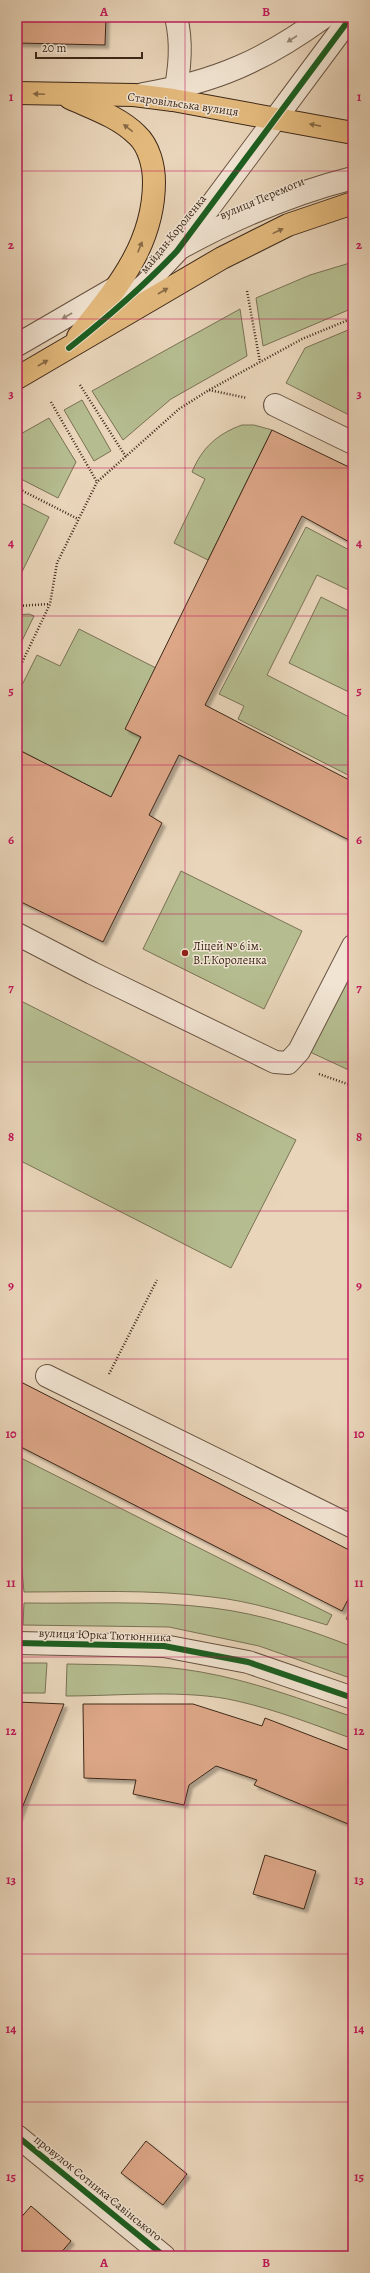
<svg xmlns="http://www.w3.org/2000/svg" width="370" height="2273" font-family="Alegreya,serif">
<defs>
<filter id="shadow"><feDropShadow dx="3.5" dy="3.5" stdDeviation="1" flood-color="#0004"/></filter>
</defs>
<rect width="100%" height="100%" fill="#e9d5ba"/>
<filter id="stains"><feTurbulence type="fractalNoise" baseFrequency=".005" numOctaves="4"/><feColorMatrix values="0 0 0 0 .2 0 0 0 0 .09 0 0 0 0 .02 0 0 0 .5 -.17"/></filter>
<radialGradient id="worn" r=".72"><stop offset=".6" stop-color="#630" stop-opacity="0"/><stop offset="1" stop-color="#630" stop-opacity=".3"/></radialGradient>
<g fill="#b5bd90" stroke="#797254">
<polygon points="353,262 353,308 263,346 256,298 310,275"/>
<polygon points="240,309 247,356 171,399 123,440 92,391"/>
<polygon points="353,328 353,417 286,383 305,348"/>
<polygon points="82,400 111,451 94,461 64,410"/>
<polygon points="49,418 76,462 58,498 17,477 17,436"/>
<path d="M242 425H254L272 430 208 560 174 543 205 479 192 472C202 448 217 434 242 425Z"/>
<polygon points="17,501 49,517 17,582"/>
<polygon points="306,527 353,552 353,592 317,575 267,675 353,719 353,766 348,775 238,719 244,706 219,694"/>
<polygon points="321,597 353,613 353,694 289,663"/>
<polygon points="29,614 34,616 17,651 17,615"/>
<polygon points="79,629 156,668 141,737 111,797 17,749 17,695 37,655 60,666"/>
<polygon points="181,871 302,931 264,1009 143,949"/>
<polygon points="353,969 353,1072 310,1052"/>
<polygon points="19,1000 296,1140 231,1268 17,1159 17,1004"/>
<path d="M17 1456 332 1615 327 1625C290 1614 251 1601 212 1597 150 1589 87 1592 24 1592L17 1515Z"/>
<path d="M24 1603C86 1604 150 1600 213 1608 261 1614 308 1629 353 1647V1679L259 1646 169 1627 23 1625Z"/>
<polygon points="353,1604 353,1622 346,1619"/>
<polygon points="17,1663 47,1663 45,1693 17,1693"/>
<path d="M67 1664C111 1665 157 1664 201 1672 253 1681 303 1700 353 1717V1739C315 1725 277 1710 237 1701 187 1689 118 1696 66 1696Z"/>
</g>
<g fill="#dca687" stroke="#3d2819" filter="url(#shadow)">
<polygon points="17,17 106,17 105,45 17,43"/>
<polygon points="272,430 353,469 353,544 302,516 205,705 353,782 353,842 179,755 149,815 162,823 103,942 17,900 17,749 111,797 141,737 125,729"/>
<polygon points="17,1380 353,1552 353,1590 342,1611 17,1445"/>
<polygon points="17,1702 64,1704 18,1818 17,1818"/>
<polygon points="83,1704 193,1704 262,1726 265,1718 353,1752 353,1826 254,1785 257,1780 216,1766 189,1785 184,1805 133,1794 136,1780 84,1778"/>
<polygon points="265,1855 316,1871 304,1909 253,1894"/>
<polygon points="146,2141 187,2174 163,2205 121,2173"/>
<polygon points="31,2206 71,2241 58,2256 28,2256 17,2246 17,2222"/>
</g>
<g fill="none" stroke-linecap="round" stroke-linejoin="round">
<defs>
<g id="minor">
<path d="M143 94C216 82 265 60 324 17"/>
<path d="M173 100C180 72 183 45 176 17"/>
<path d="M182 247C237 217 293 193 353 178"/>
<polyline points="103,321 147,283 177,251 351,17"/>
<polyline points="17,345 117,287"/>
<polyline points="275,405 353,443"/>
<polyline points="17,934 92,973 275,1062 288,1063 299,1051 353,946"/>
<polyline points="47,1376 353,1527"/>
<polyline points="17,1643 164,1646 248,1662 353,1698"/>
<polyline points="17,2136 164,2256"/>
</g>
<g id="major">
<polyline points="17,93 134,95 173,100 353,133"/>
<path d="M70 98C92 108 119 117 137 135 149 146 154 166 154 182 154 246 115 290 78 337"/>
<polyline points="17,378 222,258 288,225 353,203"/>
</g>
</defs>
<use href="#minor" stroke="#685341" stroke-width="24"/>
<use href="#major" stroke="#3d2819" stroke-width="24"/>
<g stroke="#3d2819" stroke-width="2.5" stroke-dasharray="1 2" stroke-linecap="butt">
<polyline points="247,291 260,362"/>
<polyline points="80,385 126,457"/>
<polyline points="209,390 247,398"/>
<polyline points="51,402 97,482"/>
<polyline points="17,488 78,519"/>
<polyline points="17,606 50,604"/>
<polyline points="17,673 50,604 57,563 97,482 179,409 209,390 302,339 353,318"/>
<polyline points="319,1074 353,1086"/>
<polyline points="109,1374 157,1280"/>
</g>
<use href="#minor" stroke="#f1e4d2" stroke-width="22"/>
<use href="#major" stroke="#e4ba7d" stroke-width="22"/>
<defs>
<g id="cycleway">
<path d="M69 348C108 317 143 287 177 251L351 17"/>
<polyline points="17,1643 164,1646 248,1662 353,1698"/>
<polyline points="17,2136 164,2256"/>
</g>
</defs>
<use href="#cycleway" stroke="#f1e4d2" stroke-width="8"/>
<use href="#cycleway" stroke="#1b5e20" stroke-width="6"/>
</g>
<defs><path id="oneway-solid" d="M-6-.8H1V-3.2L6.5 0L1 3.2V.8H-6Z"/></defs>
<g fill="#978676">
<use href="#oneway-solid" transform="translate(292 39) rotate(147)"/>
<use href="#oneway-solid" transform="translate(67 316) rotate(150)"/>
</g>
<g fill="#886a46">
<use href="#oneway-solid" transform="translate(39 94) rotate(-178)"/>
<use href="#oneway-solid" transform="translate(315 125) rotate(-169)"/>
<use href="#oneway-solid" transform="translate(128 128) rotate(-143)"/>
<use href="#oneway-solid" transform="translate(278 231) rotate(-26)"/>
<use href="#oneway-solid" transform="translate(140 247) rotate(-68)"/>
<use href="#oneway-solid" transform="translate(163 291) rotate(-30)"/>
<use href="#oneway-solid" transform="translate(43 363) rotate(-30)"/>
</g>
<path fill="none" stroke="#c2185b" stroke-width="1" stroke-opacity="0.55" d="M185 17V2256M17 171H353M17 319H353M17 468H353M17 616H353M17 765H353M17 914H353M17 1062H353M17 1211H353M17 1359H353M17 1508H353M17 1657H353M17 1805H353M17 1954H353M17 2102H353"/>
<circle fill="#8f2418" stroke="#f1e4d2" stroke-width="1.5" cx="185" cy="953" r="4"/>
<g text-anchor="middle" stroke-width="3" stroke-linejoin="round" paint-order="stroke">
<g font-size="12" fill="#3d2819" stroke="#f1e4d2">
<text transform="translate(183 104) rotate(8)" y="4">Старовільська вулиця</text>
<text transform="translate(262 198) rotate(-23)" y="4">вулиця Перемоги</text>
<text transform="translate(173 234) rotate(-51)" y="4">майдан Короленка</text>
<text transform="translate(105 1635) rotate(2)" y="4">вулиця Юрка Тютюнника</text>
<text transform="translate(98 2188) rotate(39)" y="4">провулок Сотника Савінського</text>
</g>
<g font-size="12" fill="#3d2819" stroke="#f1e4d2" text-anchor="start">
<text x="193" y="950">Ліцей № 6 ім.<tspan x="193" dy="14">В.Г.Короленка</tspan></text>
</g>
</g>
<rect width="370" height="2273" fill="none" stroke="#e9d5ba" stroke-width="44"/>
<path d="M36 52v6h106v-6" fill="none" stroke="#3d2819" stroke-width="2"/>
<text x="42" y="52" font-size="12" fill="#3d2819" stroke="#f1e4d2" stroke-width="3" paint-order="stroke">20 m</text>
<rect x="22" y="22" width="326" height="2229" fill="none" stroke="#c2185b" stroke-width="1.5"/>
<g font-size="13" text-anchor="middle" font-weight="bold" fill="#c2185b">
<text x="104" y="16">A</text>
<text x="266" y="16">B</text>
<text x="11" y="101">1</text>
<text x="359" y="101">1</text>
<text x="11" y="249">2</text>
<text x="359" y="249">2</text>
<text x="11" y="398">3</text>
<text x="359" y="398">3</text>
<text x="11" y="547">4</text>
<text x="359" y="547">4</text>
<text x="11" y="695">5</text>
<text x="359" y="695">5</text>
<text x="11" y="844">6</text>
<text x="359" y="844">6</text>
<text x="11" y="992">7</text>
<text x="359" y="992">7</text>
<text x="11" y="1141">8</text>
<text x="359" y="1141">8</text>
<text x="11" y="1290">9</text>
<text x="359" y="1290">9</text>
<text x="11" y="1438">10</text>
<text x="359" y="1438">10</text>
<text x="11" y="1587">11</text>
<text x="359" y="1587">11</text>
<text x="11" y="1735">12</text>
<text x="359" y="1735">12</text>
<text x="11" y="1884">13</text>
<text x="359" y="1884">13</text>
<text x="11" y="2033">14</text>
<text x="359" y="2033">14</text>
<text x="11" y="2181">15</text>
<text x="359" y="2181">15</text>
<text x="104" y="2267">A</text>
<text x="266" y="2267">B</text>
</g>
<rect width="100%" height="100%" filter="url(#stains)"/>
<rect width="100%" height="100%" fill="url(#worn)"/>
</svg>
